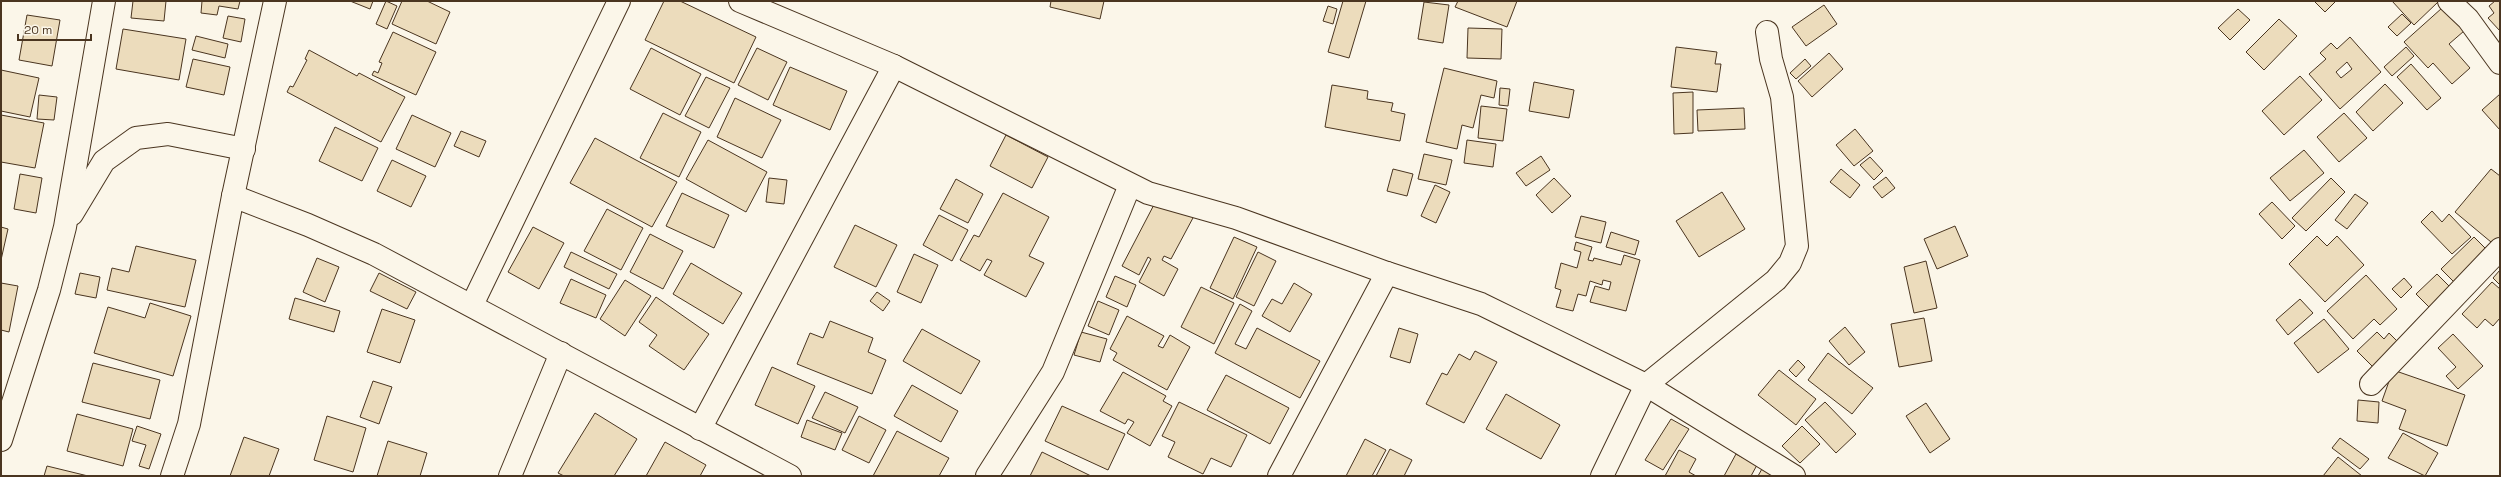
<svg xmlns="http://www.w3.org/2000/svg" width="2501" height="477" font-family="'Space Grotesk',sans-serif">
<rect width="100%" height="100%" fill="#fbf6e9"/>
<g fill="#ecdcbc" stroke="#4a3520" fill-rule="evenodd">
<polygon points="133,1 166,1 164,21 131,18"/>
<polygon points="202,1 240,1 238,9 219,6 217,15 201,13"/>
<polygon points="350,1 373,1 370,9"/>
<polygon points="386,1 397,6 387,29 376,24"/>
<polygon points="402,1 427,1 450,12 436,44 392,24"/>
<polygon points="664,1 680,1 756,37 734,83 645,40"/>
<polygon points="1051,1 1104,1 1100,19 1050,7"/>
<polygon points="1343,1 1366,1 1349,58 1328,52"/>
<polygon points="1458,1 1517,1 1507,27 1455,7"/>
<polygon points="2314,1 2336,1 2325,12"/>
<polygon points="2392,1 2437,1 2438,2 2414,25"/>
<polygon points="2495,1 2500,1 2500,31 2488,18 2494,13 2489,6"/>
<polygon points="1424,2 1449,5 1443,43 1418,39"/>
<polygon points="1824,5 1837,24 1806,46 1792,27"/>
<polygon points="1328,6 1337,9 1333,24 1323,21"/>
<polygon points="2442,8 2464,31 2449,44 2470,68 2452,84 2433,63 2428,68 2404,42"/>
<polygon points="2238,9 2250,20 2230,40 2218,28"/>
<polygon points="2402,14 2411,23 2397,36 2388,27"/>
<polygon points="27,15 60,20 52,66 19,60"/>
<polygon points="228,16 245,19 241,42 223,38"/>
<polygon points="2279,19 2297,36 2264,70 2246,52"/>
<polygon points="1468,28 1502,29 1501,59 1467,58"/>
<polygon points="123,29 186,39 179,80 116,69"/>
<polygon points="393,32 436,52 416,95 372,75 374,71 378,73 382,63 379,62"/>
<polygon points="196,36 228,44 225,58 192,50"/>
<path d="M2350 37 2381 72 2340 109 2309 74 2326 59 2320 53 2331 43 2337 49ZM2347 62 2352 69 2341 78 2336 72Z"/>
<polygon points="1676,47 1717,52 1715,64 1721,64 1717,92 1671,87"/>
<polygon points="2406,47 2414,56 2392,76 2384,67"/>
<polygon points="651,48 701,74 680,115 630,89"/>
<polygon points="757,48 787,62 768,100 738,85"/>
<polygon points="309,50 357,76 359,73 405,97 381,142 287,92 290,86 293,87 307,60 305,59"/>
<polygon points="1829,53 1843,69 1812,97 1798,81"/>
<polygon points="193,59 230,67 224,95 186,87"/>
<polygon points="1805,59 1811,66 1796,79 1790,73"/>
<polygon points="2411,64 2441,98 2427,110 2397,77"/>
<polygon points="790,67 847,91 830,130 773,105"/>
<polygon points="1444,68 1497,81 1494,98 1481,95 1473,128 1462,125 1457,149 1426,142"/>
<polygon points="1,70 39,78 30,117 1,111"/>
<polygon points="2300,76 2322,100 2284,135 2262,111"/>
<polygon points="706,77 730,88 709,128 685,116"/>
<polygon points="1534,82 1574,90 1569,118 1529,111"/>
<polygon points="2385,84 2403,103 2373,131 2356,112"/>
<polygon points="1332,85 1368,91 1367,99 1393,103 1391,111 1405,114 1400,141 1325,127"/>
<polygon points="1500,88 1510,89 1508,106 1499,105"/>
<polygon points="1693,92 1693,133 1674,134 1673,93"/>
<polygon points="2500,94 2500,130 2482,110"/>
<polygon points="39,95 57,97 54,120 37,119"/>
<polygon points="735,98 781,120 762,158 717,137"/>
<polygon points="1481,106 1507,109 1503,141 1478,138"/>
<polygon points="1744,108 1745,129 1698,131 1697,110"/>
<polygon points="663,113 701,132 679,177 640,158"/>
<polygon points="2344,113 2367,138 2339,162 2317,137"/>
<polygon points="1,115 44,123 35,168 1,162"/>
<polygon points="412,115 451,133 435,167 396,149"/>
<polygon points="335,127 378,148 362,181 319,161"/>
<polygon points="1855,129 1873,151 1854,166 1836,145"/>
<polygon points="461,131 486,141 479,157 454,146"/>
<polygon points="1006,135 1048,157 1032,188 990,166"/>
<polygon points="595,138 677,182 652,227 570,183"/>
<polygon points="708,140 767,172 746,212 686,179"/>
<polygon points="1467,140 1496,144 1493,167 1464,163"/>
<polygon points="2304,150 2324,173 2290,201 2270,178"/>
<polygon points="1424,154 1452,160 1446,185 1418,179"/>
<polygon points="1541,156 1550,170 1526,186 1516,173"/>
<polygon points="1870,157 1883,171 1874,180 1860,165"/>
<polygon points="392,160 426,176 411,207 377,191"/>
<polygon points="1393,169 1413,174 1407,196 1387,191"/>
<polygon points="1841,169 1860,185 1850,198 1830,182"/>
<polygon points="2491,169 2500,176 2500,243 2497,247 2455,212"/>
<polygon points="20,174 42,178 36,213 14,209"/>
<polygon points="1886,177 1895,188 1882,198 1873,187"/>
<polygon points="769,178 787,180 784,204 766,202"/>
<polygon points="1554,178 1571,196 1552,213 1536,195"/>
<polygon points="2331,178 2345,192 2306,231 2292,218"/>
<polygon points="956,179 983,194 968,223 940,209"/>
<polygon points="1435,185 1450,192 1436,223 1421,216"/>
<polygon points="1722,192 1745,229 1699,257 1676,221"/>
<polygon points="682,193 729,215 714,248 666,226"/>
<polygon points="1003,193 1049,217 1029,256 1044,263 1026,297 984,275 992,261 987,259 980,271 960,260 974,235 979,237"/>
<polygon points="2355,194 2368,203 2347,229 2335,220"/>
<polygon points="1158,197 1194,216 1171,259 1164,256 1162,260 1178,269 1164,296 1139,282 1151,259 1148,257 1139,275 1122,266"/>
<polygon points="2272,202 2295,226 2282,239 2259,214"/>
<polygon points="607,209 643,228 621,270 584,251"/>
<polygon points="2432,211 2442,222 2449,214 2471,237 2452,254 2421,222"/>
<polygon points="939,215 968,230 952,261 923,245"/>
<polygon points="1581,216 1606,222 1601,243 1575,237"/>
<polygon points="855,225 897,245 876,287 834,267"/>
<polygon points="1955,226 1968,256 1937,269 1924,239"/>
<polygon points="1,227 8,229 1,260"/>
<polygon points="533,227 564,243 539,289 508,272"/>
<polygon points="1611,232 1639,241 1635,255 1606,247"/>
<polygon points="650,234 683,251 663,289 630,272"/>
<polygon points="2317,236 2327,246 2337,236 2364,265 2325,302 2289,264"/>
<polygon points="1234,237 1257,247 1233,299 1210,288"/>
<polygon points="2474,237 2492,255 2459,287 2441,269"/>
<polygon points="1576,242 1592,247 1588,260 1593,261 1594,258 1621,265 1624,255 1640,260 1626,311 1590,302 1595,286 1609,290 1611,282 1603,280 1602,285 1590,281 1586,296 1578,294 1573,311 1556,307 1561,290 1555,288 1561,263 1577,268 1581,252 1574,250"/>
<polygon points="136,246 196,260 185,307 107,290 112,268 129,272"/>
<polygon points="571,252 617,274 609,289 564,267"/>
<polygon points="1258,252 1276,261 1254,306 1236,297"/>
<polygon points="914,254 938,265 921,303 897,292"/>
<polygon points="317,258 339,267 325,302 303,292"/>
<polygon points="1926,261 1937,308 1914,313 1904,267"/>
<polygon points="691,263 742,293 723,324 673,294"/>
<polygon points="2500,270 2500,285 2493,278"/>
<polygon points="80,273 100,277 96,298 75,294"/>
<polygon points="379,273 416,292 407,309 370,291"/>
<polygon points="2437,274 2455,292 2434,312 2416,294"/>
<polygon points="2366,275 2397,309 2380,325 2374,319 2353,339 2327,311"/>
<polygon points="1115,276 1136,285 1127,307 1106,297"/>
<polygon points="2404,278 2412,287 2401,298 2392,289"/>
<polygon points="571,279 606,295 596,318 560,303"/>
<polygon points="625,280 651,296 625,336 600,319"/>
<polygon points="2492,282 2500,289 2500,318 2493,326 2485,319 2477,328 2462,314"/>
<polygon points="1,283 18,286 9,332 1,330"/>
<polygon points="1294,283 1312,294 1290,332 1262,316 1272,299 1282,304"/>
<polygon points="1201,287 1234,303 1214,344 1181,327"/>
<polygon points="877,292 890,301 883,311 870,301"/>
<polygon points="656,297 709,334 684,370 649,346 657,335 639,322"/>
<polygon points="295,298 340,311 334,332 289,319"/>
<polygon points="2300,299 2313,313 2288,335 2276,320"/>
<polygon points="1098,301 1119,310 1109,335 1088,326"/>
<polygon points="150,303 191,316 173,376 94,353 108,307 145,318"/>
<polygon points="1240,304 1252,311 1235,344 1246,349 1257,328 1320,361 1300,398 1215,353"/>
<polygon points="382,309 415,320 400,363 367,352"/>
<polygon points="1127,316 1164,336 1158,346 1163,348 1170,335 1190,347 1167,390 1113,360 1117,353 1110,349"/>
<polygon points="1924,318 1932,361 1899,367 1891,324"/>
<polygon points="2324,319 2349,349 2318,373 2294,343"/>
<polygon points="830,321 873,338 868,352 886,360 872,394 797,364 810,333 823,338"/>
<polygon points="1845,327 1865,352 1849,365 1829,341"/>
<polygon points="1399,328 1418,334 1410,363 1390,357"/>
<polygon points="922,329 980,361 961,394 903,361"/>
<polygon points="1081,332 1107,339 1100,362 1074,355"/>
<polygon points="2377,332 2384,339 2389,333 2402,346 2377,371 2357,351"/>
<polygon points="2453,334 2483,366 2458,389 2446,376 2456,367 2438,348"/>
<polygon points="1475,351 1497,362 1464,423 1426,404 1442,373 1447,375 1459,354 1470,360"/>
<polygon points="1828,353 1873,388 1852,414 1808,380"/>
<polygon points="1798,360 1805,367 1796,377 1789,370"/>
<polygon points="93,363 160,380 150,419 82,402"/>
<polygon points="772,367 815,386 798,424 755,405"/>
<polygon points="1779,370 1816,399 1796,425 1758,395"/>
<polygon points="2393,370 2465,395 2447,446 2399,429 2406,410 2382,401"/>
<polygon points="1123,372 1166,396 1163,401 1172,406 1150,446 1127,433 1134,422 1128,419 1125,424 1100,411"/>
<polygon points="1226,375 1289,408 1270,444 1207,410"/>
<polygon points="373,381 392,387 379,424 360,417"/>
<polygon points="912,385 958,411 941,442 894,416"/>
<polygon points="825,392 858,407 845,433 812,418"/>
<polygon points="1506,394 1560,425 1541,459 1486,429"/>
<polygon points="2358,400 2379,402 2378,423 2357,421"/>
<polygon points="1179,402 1247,435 1231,467 1211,458 1203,474 1168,457 1175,442 1162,436"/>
<polygon points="1825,402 1856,434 1836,453 1805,420"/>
<polygon points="1926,403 1950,439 1930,453 1906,416"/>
<polygon points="1062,406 1125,434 1108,470 1045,441"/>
<polygon points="595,413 637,439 614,476 564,476 558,473"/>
<polygon points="77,414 133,429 123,466 67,451"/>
<polygon points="327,416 366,428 353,472 314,460"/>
<polygon points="859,416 886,430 869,463 842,450"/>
<polygon points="1671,419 1689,429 1663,470 1645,460"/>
<polygon points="807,420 842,433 835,450 801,437"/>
<polygon points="137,426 161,434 149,469 139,466 146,445 132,441"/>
<polygon points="1802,426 1820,444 1800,463 1782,446"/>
<polygon points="897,431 949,458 939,476 873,476"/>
<polygon points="2403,433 2438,453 2425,476 2388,458"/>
<polygon points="244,437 279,449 269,476 230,476"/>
<polygon points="2340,438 2369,459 2360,469 2332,448"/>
<polygon points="1365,439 1386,450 1372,476 1346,476"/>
<polygon points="388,441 427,453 420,476 377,476"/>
<polygon points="665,442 706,465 700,476 646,476"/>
<polygon points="1390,449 1412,460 1404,476 1376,476"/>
<polygon points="1679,450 1696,459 1689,472 1696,476 1665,476"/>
<polygon points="1042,452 1091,476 1030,476"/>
<polygon points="1736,454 1757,465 1751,476 1724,476"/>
<polygon points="2338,457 2362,476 2323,476"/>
<polygon points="47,466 88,476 44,476"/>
<polygon points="1763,467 1780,476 1758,476"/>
</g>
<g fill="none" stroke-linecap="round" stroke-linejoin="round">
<defs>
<g id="minor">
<polyline points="740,1 894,66 1148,193 1236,218 1387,273 1481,304 1646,385 1794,476"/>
<polyline points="2449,1 2468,19 2500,63"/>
<polyline points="233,196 308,225 374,254 790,476"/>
<polyline points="72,214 104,161 136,138 168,134 244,149"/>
<polyline points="472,305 619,1"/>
<polyline points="2371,384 2500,249"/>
<polyline points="700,429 894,66"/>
<polyline points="1,440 49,290 65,227 104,1"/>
<polyline points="172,476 189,424 233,196 275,1"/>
<polyline points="510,476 561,353"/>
<polyline points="987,476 1053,372 1130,185"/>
<polyline points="1279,476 1387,273"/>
<polyline points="1602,476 1646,385 1776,280 1790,263 1797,246 1782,97 1771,59 1767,32"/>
</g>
</defs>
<use href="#minor" stroke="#4a3520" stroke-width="24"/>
<use href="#minor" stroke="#fbf6e9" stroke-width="22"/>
</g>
<rect width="2501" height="477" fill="none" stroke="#4a3520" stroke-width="4"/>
<path d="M18 34v6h73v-6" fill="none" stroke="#4a3520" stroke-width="2"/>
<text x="24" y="34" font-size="12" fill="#4a3520" stroke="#fbf6e9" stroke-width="3" paint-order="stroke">20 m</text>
</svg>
